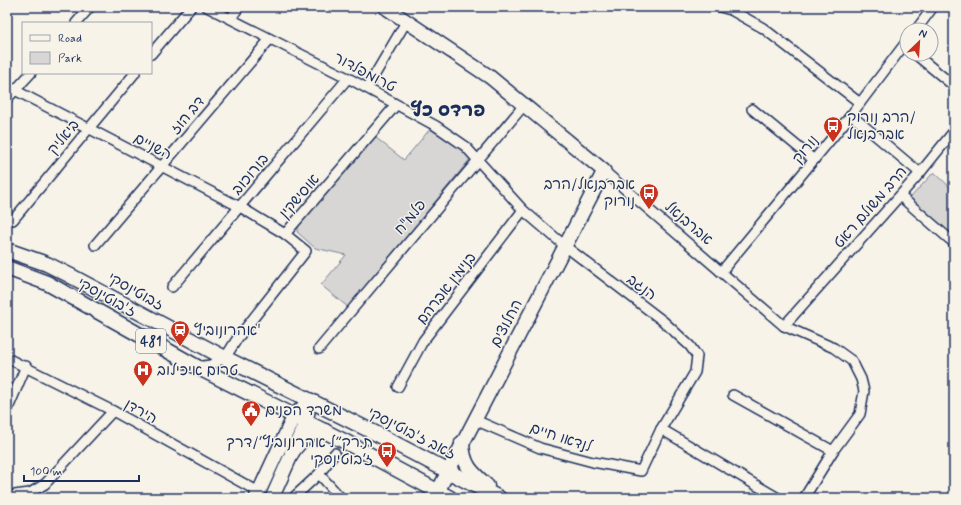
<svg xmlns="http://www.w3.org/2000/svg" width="961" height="505" font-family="Mynerve,'Playpen Sans Hebrew',sans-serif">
<rect width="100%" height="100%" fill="#f7f3e8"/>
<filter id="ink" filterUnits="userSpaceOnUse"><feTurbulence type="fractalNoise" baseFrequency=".025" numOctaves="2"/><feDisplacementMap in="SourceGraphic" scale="8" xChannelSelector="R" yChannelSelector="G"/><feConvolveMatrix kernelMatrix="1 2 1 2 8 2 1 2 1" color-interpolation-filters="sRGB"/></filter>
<g filter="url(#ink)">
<g fill="#d7d6d4" stroke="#798299">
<polygon points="430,129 460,148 470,159 349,308 321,285 346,255 315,248 297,232 299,225 375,137 404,160"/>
<polygon points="934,172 954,191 954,239 910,198"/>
</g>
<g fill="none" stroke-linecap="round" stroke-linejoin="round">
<defs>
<g id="street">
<polyline points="207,7 348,78 436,126 465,146 523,210 565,246 663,321 690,346 697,356 695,372 661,429 641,471 593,462 540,448 475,420"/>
<polyline points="720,7 731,10 763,28 860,103"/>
<polyline points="231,18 239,7"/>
<polyline points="76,23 90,7"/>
<polyline points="916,30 933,7"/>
<polyline points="151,54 191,7"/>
<polyline points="915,54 954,86"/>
<polyline points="7,86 240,207 285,234"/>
<polyline points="367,88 406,22"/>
<polyline points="7,99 31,73"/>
<polyline points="752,109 814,160"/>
<polyline points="604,171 784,326 834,348 852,361 861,379 864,391 860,414 833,451 804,498"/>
<polyline points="920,173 954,131"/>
<polyline points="900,196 954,243"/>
<polyline points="13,220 135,73"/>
<polyline points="95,245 270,39"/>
<polyline points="721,272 851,115 907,41"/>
<polyline points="172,287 348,78"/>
<polyline points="784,326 920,173 851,115"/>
<polyline points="319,349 525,104"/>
<polyline points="7,358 113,411 259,492"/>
<polyline points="197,367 210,365 225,358 237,339 306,251 285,234 396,105"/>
<polyline points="398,387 423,341 523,210"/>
<polyline points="733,395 833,451"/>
<polyline points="7,411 26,366"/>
<polyline points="661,429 778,498"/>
<polyline points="319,474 341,498"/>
<polyline points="7,496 30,493 45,484 113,411"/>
<polyline points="293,498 319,474 335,453"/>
</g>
<g id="secondary">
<polyline points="385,7 490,77 604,171 438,491"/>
<polyline points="256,498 294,416 310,400"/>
<polyline points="272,498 306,422 308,412"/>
</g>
<g id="primary">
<polyline points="7,250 47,264 69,275 225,358 375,433 499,498"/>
<polyline points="7,268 47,283 197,367 344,441 450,498"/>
<path d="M462 443C463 465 471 472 487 486"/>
<path d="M292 452C301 440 309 431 325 431"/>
</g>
</defs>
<use href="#street" stroke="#1b2f5e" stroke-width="12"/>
<use href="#secondary" stroke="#1b2f5e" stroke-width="16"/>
<use href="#primary" stroke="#1b2f5e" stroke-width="17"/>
<use href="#street" stroke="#f7f3e8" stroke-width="9"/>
<use href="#secondary" stroke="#f7f3e8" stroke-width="13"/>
<use href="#primary" stroke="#f7f3e8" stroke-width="14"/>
</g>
</g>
<defs>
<symbol id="bus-pin" viewBox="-11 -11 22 30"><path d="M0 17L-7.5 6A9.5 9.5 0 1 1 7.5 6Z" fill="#c8321e" stroke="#f7f3e8"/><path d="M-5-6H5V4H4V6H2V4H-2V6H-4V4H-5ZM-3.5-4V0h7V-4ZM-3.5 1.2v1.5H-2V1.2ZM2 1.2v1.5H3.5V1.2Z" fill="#fff"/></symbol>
<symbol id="station-pin" viewBox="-11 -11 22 30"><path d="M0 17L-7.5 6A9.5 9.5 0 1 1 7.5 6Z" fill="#c8321e" stroke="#f7f3e8"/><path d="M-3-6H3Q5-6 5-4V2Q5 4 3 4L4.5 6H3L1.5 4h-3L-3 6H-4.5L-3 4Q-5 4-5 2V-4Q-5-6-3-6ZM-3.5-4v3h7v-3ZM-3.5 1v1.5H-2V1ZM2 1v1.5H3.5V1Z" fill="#fff"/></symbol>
<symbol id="hospital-pin" viewBox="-11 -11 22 30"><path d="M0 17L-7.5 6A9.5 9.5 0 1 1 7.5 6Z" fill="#c8321e" stroke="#f7f3e8"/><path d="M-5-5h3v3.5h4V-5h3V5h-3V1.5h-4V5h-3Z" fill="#fff"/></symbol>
<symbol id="civic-pin" viewBox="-11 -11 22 30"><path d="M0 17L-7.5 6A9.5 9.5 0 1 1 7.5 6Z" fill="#c8321e" stroke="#f7f3e8"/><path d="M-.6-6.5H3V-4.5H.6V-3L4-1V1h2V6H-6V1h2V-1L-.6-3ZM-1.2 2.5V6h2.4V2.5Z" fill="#fff"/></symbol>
</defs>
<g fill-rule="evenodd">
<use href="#bus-pin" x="822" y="115" width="22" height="30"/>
<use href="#bus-pin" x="638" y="182" width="22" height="30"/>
<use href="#station-pin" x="169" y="319" width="22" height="30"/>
<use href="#hospital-pin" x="132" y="359" width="22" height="30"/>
<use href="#civic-pin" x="240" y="399" width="22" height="30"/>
<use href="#bus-pin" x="376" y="440" width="22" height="30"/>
</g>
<g text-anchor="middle" stroke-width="3" stroke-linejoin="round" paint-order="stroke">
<rect fill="#f7f3e8" stroke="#5d6a87" stroke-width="1" x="136" y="329" width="30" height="24" rx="3"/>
<g font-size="14" font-weight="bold" fill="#1b2f5e">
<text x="151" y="346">481</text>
</g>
<g font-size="15" fill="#1b2f5e" stroke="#f7f3e8">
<text transform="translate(365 72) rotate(28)" y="5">טרומפלדור</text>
<text transform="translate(187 115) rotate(-50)" y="5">דב הוז</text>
<text transform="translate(63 137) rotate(-50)" y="5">ביאליק</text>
<text transform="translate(153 146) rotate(28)" y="5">השניים</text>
<text transform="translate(805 149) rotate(-50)" y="5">נורוק</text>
<text transform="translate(250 174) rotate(-50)" y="5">בורוכוב</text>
<text transform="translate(299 196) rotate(-49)" y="5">אוסישקין</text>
<text transform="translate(870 207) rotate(-49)" y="5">הרב משולם ראט</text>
<text transform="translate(410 217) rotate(-50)" y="5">פלמ"ח</text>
<text transform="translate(689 223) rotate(41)" y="5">אברבנאל</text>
<text transform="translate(642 287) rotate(37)" y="5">הנגב</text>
<text transform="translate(446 288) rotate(-52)" y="5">בנימין אברהם</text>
<text transform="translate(136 291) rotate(29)" y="5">זבוטינסקי</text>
<text transform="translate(107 297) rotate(29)" y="5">ז'בוטינסקי</text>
<text transform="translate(506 323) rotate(-62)" y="5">החלוצים</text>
<text transform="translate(141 411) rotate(29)" y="5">הירדן</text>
<text transform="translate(412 433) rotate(27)" y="5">זאב ז'בוטינסקי</text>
<text transform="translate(561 437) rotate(18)" y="5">לנדאו חיים</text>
</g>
<g font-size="15" fill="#1b2f5e" stroke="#f7f3e8" text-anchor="start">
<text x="847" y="122">הרב נורוק/<tspan x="847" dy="17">אברבנאל</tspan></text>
<text x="635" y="189" text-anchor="end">אברבנאל/הרב<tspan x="635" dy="17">נורוק</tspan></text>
<text x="194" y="335">אהרונוביץ'</text>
<text x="157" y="375">טרום איכילוב</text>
<text x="265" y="415">משרד הפנים</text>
<text x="373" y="447" text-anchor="end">ת.רק״ל אהרונוביץ׳/דרך<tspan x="373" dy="17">ז׳בוטינסקי</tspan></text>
</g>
<g font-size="19" font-weight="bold" fill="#1b2f5e" stroke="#f7f3e8">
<text x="448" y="116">פרדס כץ</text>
</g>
</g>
<rect width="961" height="505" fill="none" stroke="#f7f3e8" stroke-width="24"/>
<rect x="12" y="12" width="937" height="481" fill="none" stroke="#1b2f5e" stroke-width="1.5" filter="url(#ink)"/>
<rect x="22" y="22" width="130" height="52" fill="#f7f3e8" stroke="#9fa5b1"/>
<rect x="30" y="35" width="20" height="6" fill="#f7f3e8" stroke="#9fa5b1"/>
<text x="58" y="42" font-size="12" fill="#1b2f5e">Road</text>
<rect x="30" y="52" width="20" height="12" fill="#d7d6d4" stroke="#9fa5b1"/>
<text x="58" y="62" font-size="12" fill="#1b2f5e">Park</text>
<g transform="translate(919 42) rotate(25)"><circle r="19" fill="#f7f3e8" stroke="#9fa5b1"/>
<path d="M0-3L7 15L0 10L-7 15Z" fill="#c8321e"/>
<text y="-6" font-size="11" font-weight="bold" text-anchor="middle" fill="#1b2f5e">N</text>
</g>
<path d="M24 475v6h115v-6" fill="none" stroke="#1b2f5e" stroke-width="2"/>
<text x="30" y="475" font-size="12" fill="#1b2f5e" stroke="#f7f3e8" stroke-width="3" paint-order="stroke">100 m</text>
</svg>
